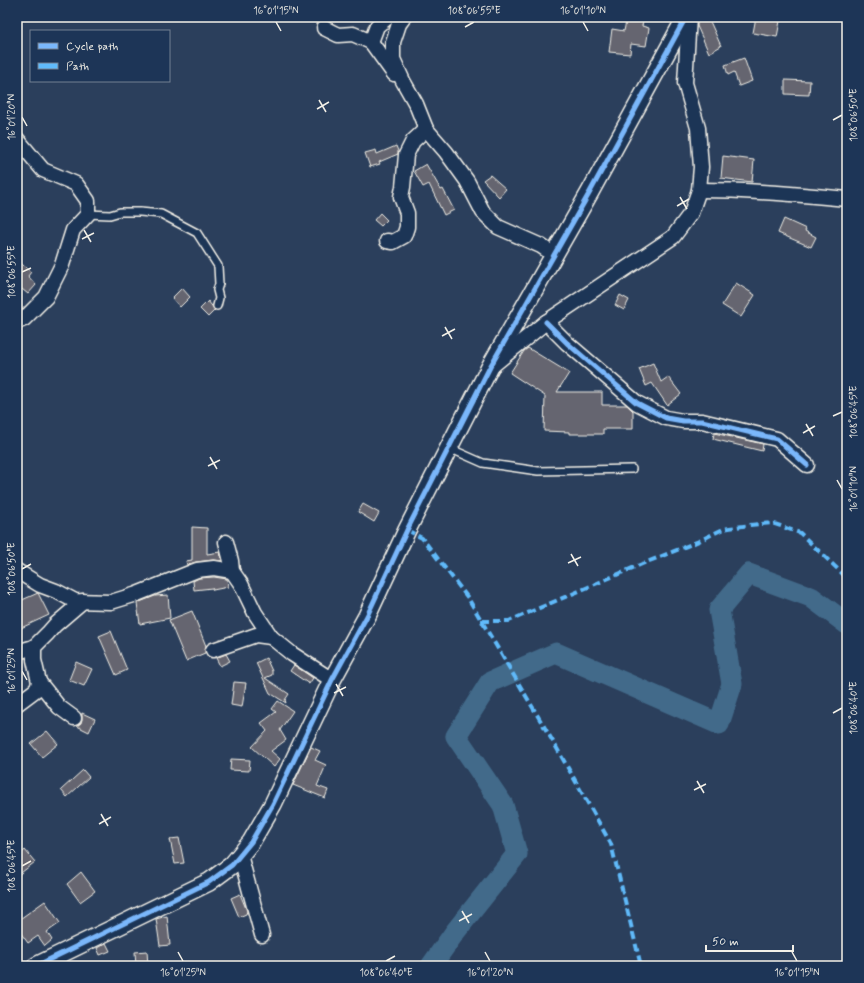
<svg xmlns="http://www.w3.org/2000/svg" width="864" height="983" font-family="Mynerve,sans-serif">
<rect width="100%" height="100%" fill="#2b3f5c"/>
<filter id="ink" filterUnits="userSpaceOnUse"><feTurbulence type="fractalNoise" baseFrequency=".025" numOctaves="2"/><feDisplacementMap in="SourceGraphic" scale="8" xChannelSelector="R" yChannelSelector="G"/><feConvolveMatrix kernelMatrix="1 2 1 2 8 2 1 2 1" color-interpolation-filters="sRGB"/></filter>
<g filter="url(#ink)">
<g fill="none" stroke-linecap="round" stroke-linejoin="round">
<polyline stroke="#426b8a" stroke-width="21" points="431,966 455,932 517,854 503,805 456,736 490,682 556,653 719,724 732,684 719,610 749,574 811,597 847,624"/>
</g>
<g fill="#65656f" stroke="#f4f1e8">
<polygon points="627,17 644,17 642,26 649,28 646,46 631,44 630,54 609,52 612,29 624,31"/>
<polygon points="705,17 708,17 721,46 709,53 697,26 697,20"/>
<polygon points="756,17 780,21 777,37 753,33"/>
<polygon points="744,58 752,81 739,86 734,72 728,75 725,65"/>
<polygon points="785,80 810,81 809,95 785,94"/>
<polygon points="396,146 398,151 398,154 379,162 380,164 370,167 365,153 376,150 377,154"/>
<polygon points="723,156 754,160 752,182 721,178"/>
<polygon points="426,164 441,190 443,189 454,210 444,215 429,184 423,187 414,171"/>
<polygon points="490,175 506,189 499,197 483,180"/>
<polygon points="380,213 387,220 381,226 374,220"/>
<polygon points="784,219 806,229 805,231 816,237 811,247 778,233"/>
<polygon points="17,260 31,272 28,276 36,285 28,294 17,285"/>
<polygon points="736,283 755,295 741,317 722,305"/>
<polygon points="182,288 190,297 180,307 172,298"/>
<polygon points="620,295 629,300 624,310 615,305"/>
<polygon points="208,301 215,310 208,317 200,309"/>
<polygon points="528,348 569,373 557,392 602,392 602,405 627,405 633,411 633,429 603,429 603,434 569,434 569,432 544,431 545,396 510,373 524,351"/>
<polygon points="653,363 661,382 668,377 681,394 667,405 652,383 646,386 639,369"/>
<polygon points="714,433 763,444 762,451 713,439"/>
<polygon points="363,504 379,513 374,522 358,512"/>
<polygon points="192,527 207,528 207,554 220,552 222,561 213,560 196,562 187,565 186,561 192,560"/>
<polygon points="214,577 227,579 228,587 213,590 212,588 194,590 193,581 199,578"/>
<polygon points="38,593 49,615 21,628 17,620 17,615 20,614 17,603 22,601 22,600"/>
<polygon points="168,595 170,618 140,624 137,603 155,596"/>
<polygon points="192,611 206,646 205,653 186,661 169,620"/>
<polygon points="111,631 127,670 116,675 99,636"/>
<polygon points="226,654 230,661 220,666 216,658"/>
<polygon points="266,658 272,671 272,675 265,678 289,694 285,700 286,703 270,693 256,663"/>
<polygon points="76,662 92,669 84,686 69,680"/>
<polygon points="294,665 313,678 309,684 290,671"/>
<polygon points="234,682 246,683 242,707 231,705"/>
<polygon points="278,701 293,711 280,730 286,740 271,751 280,759 274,767 252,747 267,731 261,723 276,712 272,709"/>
<polygon points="82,713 95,719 89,732 77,726 81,723 82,719"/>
<polygon points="47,731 58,744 42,757 31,744"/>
<polygon points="311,747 320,751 315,760 326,765 317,786 328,790 325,798 293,785"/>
<polygon points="231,759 250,760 249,771 230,770"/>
<polygon points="83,770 89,777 67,797 61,790"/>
<polygon points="179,838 184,863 175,864 170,839"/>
<polygon points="25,850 35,862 17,876 17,857"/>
<polygon points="81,872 95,891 80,902 67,884"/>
<polygon points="240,894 247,911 246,914 239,917 231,898"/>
<polygon points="45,901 60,923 47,932 52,940 45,946 38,936 28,943 17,928 17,921"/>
<polygon points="167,916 170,945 160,946 156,919"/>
<polygon points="106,943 110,951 100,955 97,948"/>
<polygon points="147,951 148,966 136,966 135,952"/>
</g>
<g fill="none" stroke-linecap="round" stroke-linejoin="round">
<defs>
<g id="service">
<polyline points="88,214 110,215 120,212 140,212 161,214 197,233 218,266 219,284 217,290 219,298 217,306"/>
<polyline points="449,448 483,463 538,471 632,469"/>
</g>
<g id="minor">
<polyline points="404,17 399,24 393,42 393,59 403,81 416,104 426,129 446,152 467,181 483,212 498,227 541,246 554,255"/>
<polyline points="324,28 338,35 353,34 371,42 394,74"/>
<polyline points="371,42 377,26 388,17"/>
<polyline points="17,139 43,170 76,184 88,201 88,214 73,230 62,265 46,297 24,319 17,322"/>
<path d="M699 190C749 190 798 194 847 199"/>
<polyline points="387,241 393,242 404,236 407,227 407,213 401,197 403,187 406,155 413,141 426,129"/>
<polyline points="546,322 567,343 637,403 666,418 683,421 702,421 777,439 807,465"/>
<polyline points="492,366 546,322 673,237 691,213 699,190 701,167 698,128 685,83 689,17"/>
<polyline points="226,542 231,561 232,571 241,584 255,613 271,637 292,654 332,680"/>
<polyline points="17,571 40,585 56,591 75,601 111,602 137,594 197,570 214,568 232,571"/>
<polyline points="213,650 256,635 271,637"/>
<polyline points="17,652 34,647"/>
<polyline points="39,682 59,707 74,718"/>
<polyline points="17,704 37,689 39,682 34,660 34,647 48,633 55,625 83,601"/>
<polyline points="240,855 262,935"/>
</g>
<polyline id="tertiary" points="36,966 209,882 232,865 251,842 273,804 332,680 367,616 407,530 490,367 590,192 686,17"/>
</defs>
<use href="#service" stroke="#f4f1e8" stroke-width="10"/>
<use href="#minor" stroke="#f4f1e8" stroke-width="17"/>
<use href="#tertiary" stroke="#f4f1e8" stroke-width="20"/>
<use href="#service" stroke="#1d3557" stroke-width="7"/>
<use href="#minor" stroke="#1d3557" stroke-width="14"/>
<use href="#tertiary" stroke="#1d3557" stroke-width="17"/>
<g stroke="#60bafa" stroke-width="4" stroke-dasharray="8 4" stroke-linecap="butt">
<polyline points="407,530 422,538 468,598 555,745 611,844 641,966"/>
<polyline points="481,621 509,621 642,564 699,541 723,529 750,525 772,523 800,533 847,578"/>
</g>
<defs>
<g id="cycleway">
<polyline points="546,322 567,343 637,403 666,418 683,421 702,421 777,439 807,465"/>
<polyline points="36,966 209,882 232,865 251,842 273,804 332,680 367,616 407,530 490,367 590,192 686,17"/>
</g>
</defs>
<use href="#cycleway" stroke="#1d3557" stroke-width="8"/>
<use href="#cycleway" stroke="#7ab7fb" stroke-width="5"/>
</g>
</g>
<path fill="none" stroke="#f4f1e8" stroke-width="1.5" d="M276 22 281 31M583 22 588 31M465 27 474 22M319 100 326 112M317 109 329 102M22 117 27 126M833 120 842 115M680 197 687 209M677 206 689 199M84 230 91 242M82 239 94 233M22 272 31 268M445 327 452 339M442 336 455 329M833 416 842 412M806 424 813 436M803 433 815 426M210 457 217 469M208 466 220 460M837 480 842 489M571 554 578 566M568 563 581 557M22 569 31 564M22 671 27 680M336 684 343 696M334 693 346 687M833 713 842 708M697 781 704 793M694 790 706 784M101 814 108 826M99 824 111 817M22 866 31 861M462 911 469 923M459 921 472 914M178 952 183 961M485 952 490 961M792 952 797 961M386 961 395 956"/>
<rect width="864" height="983" fill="none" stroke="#1d3557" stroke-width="44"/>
<rect x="30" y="30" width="140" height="52" fill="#1d3557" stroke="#738091"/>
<rect x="38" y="43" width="20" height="6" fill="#7ab7fb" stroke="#738091"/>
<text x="66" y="50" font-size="12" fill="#f4f1e8">Cycle path</text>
<rect x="38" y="63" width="20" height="6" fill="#60bafa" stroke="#738091"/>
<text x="66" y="70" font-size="12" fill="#f4f1e8">Path</text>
<path d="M706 945v6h87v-6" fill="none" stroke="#f4f1e8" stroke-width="2"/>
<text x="712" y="945" font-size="12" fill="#f4f1e8" stroke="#1d3557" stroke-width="3" paint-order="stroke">50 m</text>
<rect x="22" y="22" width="820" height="939" fill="none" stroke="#f4f1e8" stroke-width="1.5"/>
<g font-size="10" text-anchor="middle" fill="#f4f1e8">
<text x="276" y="14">16°01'15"N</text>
<text x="474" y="14">108°06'55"E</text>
<text x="583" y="14">16°01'10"N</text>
<text transform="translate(853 115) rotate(-90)" y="4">108°06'50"E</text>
<text transform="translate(11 117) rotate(-90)" y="4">16°01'20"N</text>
<text transform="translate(11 272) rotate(-90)" y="4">108°06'55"E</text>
<text transform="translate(853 412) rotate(-90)" y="4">108°06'45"E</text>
<text transform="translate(853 489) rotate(-90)" y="4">16°01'10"N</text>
<text transform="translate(11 569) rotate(-90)" y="4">108°06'50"E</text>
<text transform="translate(11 671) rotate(-90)" y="4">16°01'25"N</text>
<text transform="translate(853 708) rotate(-90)" y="4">108°06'40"E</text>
<text transform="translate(11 866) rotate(-90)" y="4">108°06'45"E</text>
<text x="183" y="976">16°01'25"N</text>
<text x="386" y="976">108°06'40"E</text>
<text x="490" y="976">16°01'20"N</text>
<text x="797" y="976">16°01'15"N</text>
</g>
</svg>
